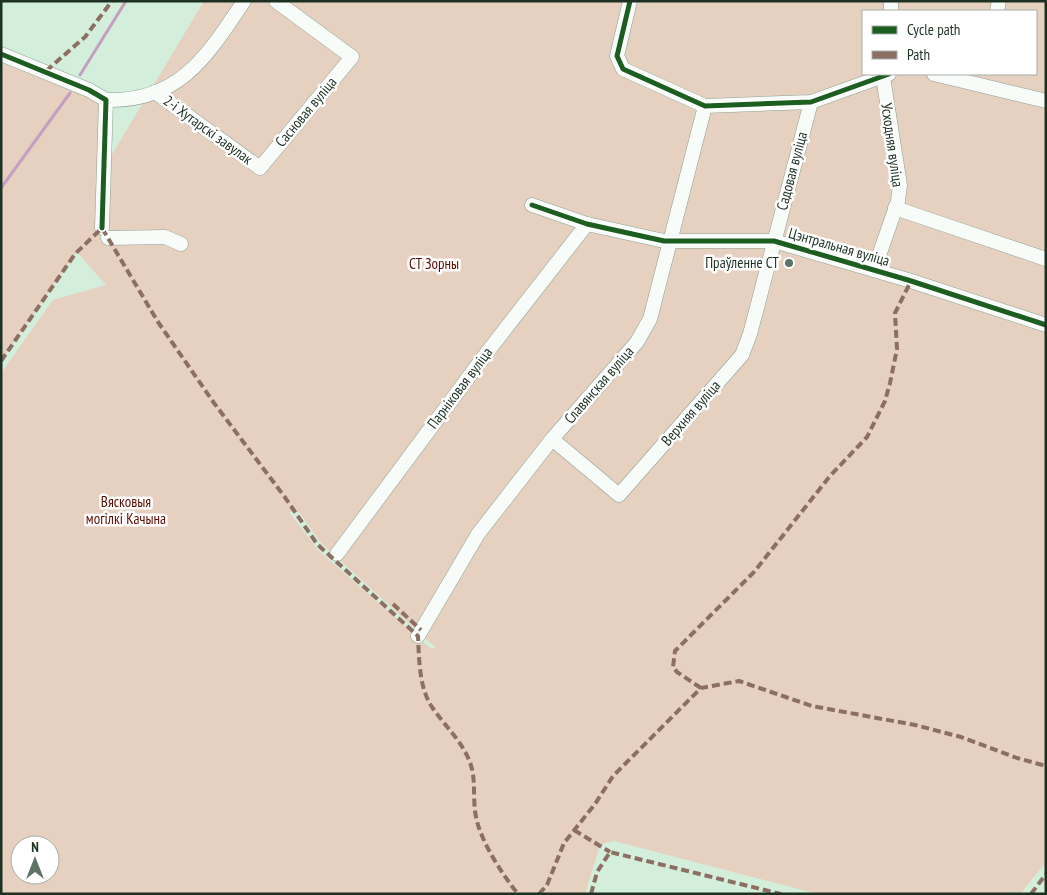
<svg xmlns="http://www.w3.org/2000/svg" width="1047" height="895" font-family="'PT Sans Narrow',sans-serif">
<rect width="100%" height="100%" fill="#d3eeda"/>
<path fill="#e6d0c0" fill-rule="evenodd" d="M204 1H1046V862L1020 894H818L614 841 605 843 599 848 585 894H1V373L53 300 106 285 77 252 1 361V54L99 95 105 166ZM863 11H1036V74H863ZM289 512H299L320 542 436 648H430L318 550ZM20 845H50V875H20Z"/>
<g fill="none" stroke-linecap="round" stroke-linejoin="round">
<g stroke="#c49fbf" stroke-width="3">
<polyline points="80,75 126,1"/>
<polyline points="1,188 70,93"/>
</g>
<defs>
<g id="minor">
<polyline points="630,1 617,56 623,69 705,106 811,102 889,74"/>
<polyline points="891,1 891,11"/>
<polyline points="997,11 999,1"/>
<polyline points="1,54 89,90 106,100 102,228"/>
<polyline points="934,74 1046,101"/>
<polyline points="155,92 260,168 352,57 276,1"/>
<path d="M106 100C180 102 207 56 244 1"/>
<polyline points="532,205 587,224 664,241 774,241 908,280 1046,325"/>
<polyline points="895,208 1046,259"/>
<polyline points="108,238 165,237 181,244"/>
<polyline points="874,270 898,201 900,185 883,77"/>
<polyline points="552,439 619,495 742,355 750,334 811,102"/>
<polyline points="337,554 485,355 587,224"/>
<polyline points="418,636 478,534 552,439 637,342 650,319 705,106"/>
</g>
</defs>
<use href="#minor" stroke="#8da192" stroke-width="15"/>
<use href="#minor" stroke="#f8fcf9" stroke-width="14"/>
<g stroke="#8d6e63" stroke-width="4" stroke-dasharray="8 4" stroke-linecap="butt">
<polyline points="46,71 85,37 112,1"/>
<path d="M1 361 75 254 102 228 158 322 214 403 284 496 317 544 418 636C419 658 419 688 432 707 444 725 461 740 469 760 477 778 472 798 476 817 481 842 502 874 518 894"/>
<polyline points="393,604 421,630"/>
<polyline points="701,688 677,672 673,667 675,651 754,572 830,476 867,437 885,401 890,383 897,349 895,313 911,281"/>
<polyline points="574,830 610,852"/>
<polyline points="539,894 547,885 564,843 595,804 613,776 701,688 739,681 812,706 915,725 961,737 1017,758 1046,766"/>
<polyline points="591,894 597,872 610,852 781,894"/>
<polyline points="1031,894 1046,874"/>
</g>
<defs>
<g id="cycleway">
<polyline points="630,1 617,56 623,69 705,106 811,102 889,74"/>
<polyline points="1,54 89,90 106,100 102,228"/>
<polyline points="532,205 587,224 664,241 774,241 908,280 1046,325"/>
</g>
</defs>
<use href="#cycleway" stroke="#fff" stroke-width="8"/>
<use href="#cycleway" stroke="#1b5e20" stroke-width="5"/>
</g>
<circle fill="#5d7363" stroke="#fff" stroke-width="2" cx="789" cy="263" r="5"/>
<g text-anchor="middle" stroke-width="5" stroke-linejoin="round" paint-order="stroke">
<g font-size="15" fill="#1d3123" stroke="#fff">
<text transform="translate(306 112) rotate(-50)" y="5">Сасновая вуліца</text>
<text transform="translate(208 130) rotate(36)" y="5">2-і Хутарскі завулак</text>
<text transform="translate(892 145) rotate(82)" y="5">Усходняя вуліца</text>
<text transform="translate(792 171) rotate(-75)" y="5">Садовая вуліца</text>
<text transform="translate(839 247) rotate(16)" y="5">Цэнтральная вуліца</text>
<text transform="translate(599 385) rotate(-49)" y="5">Славянская вуліца</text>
<text transform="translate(460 388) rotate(-53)" y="5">Парніковая вуліца</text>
<text transform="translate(691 413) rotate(-49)" y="5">Верхняя вуліца</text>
</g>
<g font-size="15" fill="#1d3123" stroke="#fff" text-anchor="end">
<text x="779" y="268">Праўленне СТ</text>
</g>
<g font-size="15" fill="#590d01" stroke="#fff">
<text x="434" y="269">СТ Зорны</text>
<text x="126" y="507">Вясковыя<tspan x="126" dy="17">могілкі Качына</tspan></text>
</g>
</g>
<rect width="1047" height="895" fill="none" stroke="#1d3123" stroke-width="5"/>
<rect x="862" y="10" width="175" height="65" fill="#ffffff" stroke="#a5ada7"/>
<rect x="872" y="26" width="25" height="8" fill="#1b5e20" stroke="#a5ada7"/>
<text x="907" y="35" font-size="15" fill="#1d3123">Cycle path</text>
<rect x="872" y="51" width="25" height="8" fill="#8d6e63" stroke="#a5ada7"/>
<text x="907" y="60" font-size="15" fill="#1d3123">Path</text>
<g transform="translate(35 860)"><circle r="24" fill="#ffffff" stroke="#a5ada7"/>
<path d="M0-4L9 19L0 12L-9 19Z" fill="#5d7363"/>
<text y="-8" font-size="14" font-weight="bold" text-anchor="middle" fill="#1d3123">N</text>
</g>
</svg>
